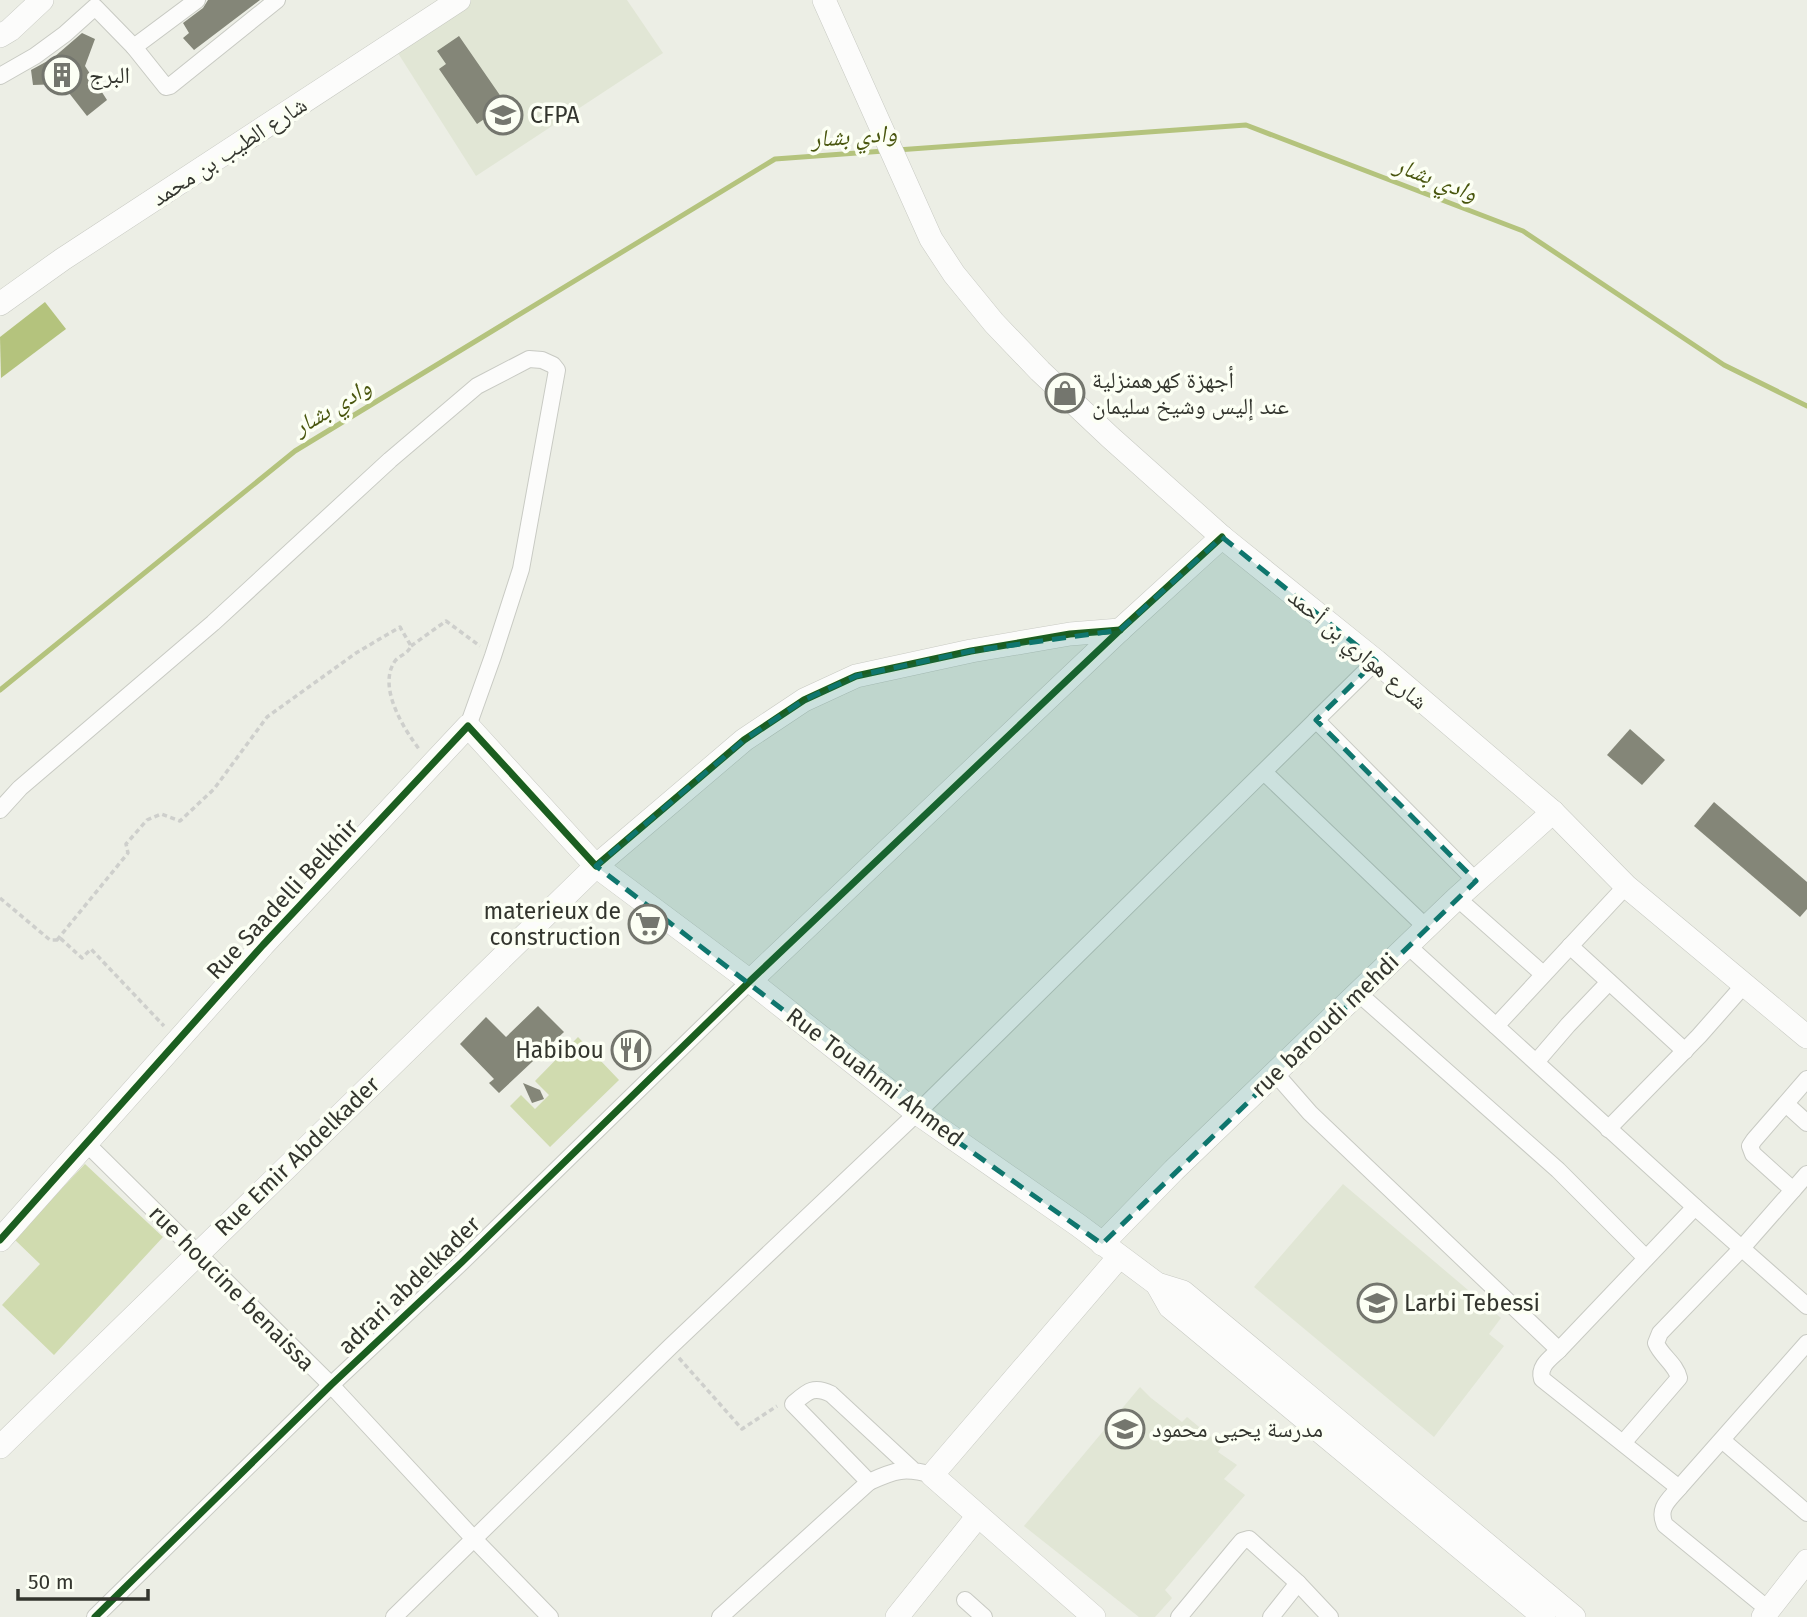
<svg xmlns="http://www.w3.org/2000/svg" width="1807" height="1617" font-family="'Fira Sans','Noto Naskh Arabic',sans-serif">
<rect width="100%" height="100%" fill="#eceee5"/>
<g fill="#e1e6d5">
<polygon points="448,0 627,0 663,53 476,176 389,39"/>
<polygon points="1343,1184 1501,1318 1489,1334 1504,1346 1434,1437 1254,1287"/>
<polygon points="1140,1387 1151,1398 1182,1422 1187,1417 1222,1446 1218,1452 1237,1465 1224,1479 1245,1495 1165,1590 1172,1598 1155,1617 1139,1617 1024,1526"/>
</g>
<g fill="#d0dbaf">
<polygon points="578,1037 619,1080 550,1147 510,1106 521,1095 535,1109 549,1095 535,1081"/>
<polygon points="85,1164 163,1237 54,1355 2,1305 40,1264 14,1239"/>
</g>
<polygon fill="#b4c37d" points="45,302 66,329 1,378 0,337"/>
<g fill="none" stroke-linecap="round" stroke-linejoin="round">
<g stroke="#b4c37d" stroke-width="5">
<polyline points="897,150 1246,125 1523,231 1724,365 1807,406"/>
<polyline points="0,690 295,451 775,159 884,151"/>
</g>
</g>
<g fill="#848678">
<polygon points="208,0 260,0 194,50 183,38 189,33 183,23 203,8"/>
<polygon points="82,33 95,39 85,66 107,100 87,116 62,84 33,85 31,70 53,58"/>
<polygon points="459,36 506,104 477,124 439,69 446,64 437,51"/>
<polygon points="1630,729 1665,760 1642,785 1607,755"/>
<polygon points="1714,802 1807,882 1807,909 1800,917 1694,826"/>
<polygon points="538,1006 564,1032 499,1093 489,1083 494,1079 460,1044 486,1017 506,1037"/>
<polygon points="523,1083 540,1090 544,1099 532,1103"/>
</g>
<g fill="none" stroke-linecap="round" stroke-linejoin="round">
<defs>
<g id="street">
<polyline points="134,47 197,0"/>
<polyline points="0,76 35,56 65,34 95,7 134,47 166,87 170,86 277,0"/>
<polyline points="1316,720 1476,881"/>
<polyline points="1264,772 1427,928"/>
<polyline points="0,810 20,788 213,623 390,460 477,386 529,359 542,360 553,365 557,370 521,569 493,656 468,726"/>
<polyline points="1457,898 1543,974"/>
<polyline points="1570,946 1685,1051"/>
<polyline points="1358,993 1558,1170 1646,1258"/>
<polyline points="1496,1026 1626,886"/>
<polyline points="1537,1061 1568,1025 1609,982"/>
<polyline points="1275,1073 1310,1113 1559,1350 1695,1207 1408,946"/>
<polyline points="1786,1104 1807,1123"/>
<polyline points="1608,1129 1699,1036 1744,985"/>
<polyline points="86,1143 331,1385 474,1539 550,1617"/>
<polyline points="1793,1190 1753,1154 1750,1146 1754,1140 1807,1079"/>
<polyline points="1695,1207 1807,1306"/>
<path d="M1559 1350C1551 1358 1538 1366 1542 1379L1679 1488"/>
<polyline points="1722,1440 1807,1513"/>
<path d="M1623 1443 1679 1378C1676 1364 1661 1356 1656 1343L1660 1333 1742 1248 1807 1174"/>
<path d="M912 1469 831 1394C813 1385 807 1392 793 1404L869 1482C895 1470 905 1467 932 1475"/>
<polyline points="965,1600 984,1617"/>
<path d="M1769 1610 1665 1525C1657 1508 1669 1500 1679 1488L1807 1343"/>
<polyline points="95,1617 331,1385 462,1262 750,981"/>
<polyline points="394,1617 670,1347 917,1113 1376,661"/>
<polyline points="720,1617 869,1482"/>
<polyline points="1179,1617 1236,1548 1242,1541 1249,1539 1298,1583 1330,1617"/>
<polyline points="1271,1617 1298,1583"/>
</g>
<g id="secondary">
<polyline points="824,0 931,239 954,274 994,323 1040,371 1110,437 1222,537 1376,661 1553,812 1626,886 1807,1037"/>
<polyline points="0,36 10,30 42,0"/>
<polyline points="0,304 63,259 459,0"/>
<polyline points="750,981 1120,630 1222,537"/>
<polyline points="0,1240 263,945 468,726 596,866 750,981 917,1113 1078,1225 1157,1284 1183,1292 1574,1617"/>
<polyline points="1102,1244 1174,1170 1358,993 1457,898 1553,812"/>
<polyline points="1157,1284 1170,1307 1544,1617"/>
<polyline points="0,1447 596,866 744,740 804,700 856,676 971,651 1070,634 1120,630"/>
<polyline points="897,1617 978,1516"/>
<polyline points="1094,1617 932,1475 1119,1257"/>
<polyline points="1763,1617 1807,1561"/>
</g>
</defs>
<use href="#street" stroke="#c8cac3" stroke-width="18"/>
<use href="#secondary" stroke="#c8cac3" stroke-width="24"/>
<g stroke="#cecfcc" stroke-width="3.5" stroke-dasharray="5 3.5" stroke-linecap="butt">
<polyline points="411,646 446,621 480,646"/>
<polyline points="0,898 50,940 57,940 60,938 82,958 91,949 164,1026"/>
<path d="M57 940 128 853 126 844 147 820 161 814 180 821 214 789 267 717 356 653 400 627 411 646C408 654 400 655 395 661 377 687 404 729 419 749"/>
<polyline points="679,1358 742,1429 777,1406"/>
</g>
<use href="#street" stroke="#fcfcfb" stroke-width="16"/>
<use href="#secondary" stroke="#fcfcfb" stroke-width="23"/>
<defs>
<g id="cycleway">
<polyline points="0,1240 263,945 468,726 596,866 744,740 804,700 856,676 971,651 1070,634 1120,630"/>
<polyline points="95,1617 331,1385 462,1262 750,981 1120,630 1222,537"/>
</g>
</defs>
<use href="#cycleway" stroke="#fcfff4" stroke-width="11"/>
<use href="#cycleway" stroke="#1b5e20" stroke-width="7"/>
</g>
<path fill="#0f766e" fill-opacity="0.2" stroke="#0f766e" stroke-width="5" stroke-dasharray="14 9" stroke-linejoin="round" d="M1222 537 1376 661 1316 720 1476 881 1102 1244 917 1113 596 866 744 740 804 700 856 676 971 651 1120 630Z"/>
<defs>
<symbol id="building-ring" viewBox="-11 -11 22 22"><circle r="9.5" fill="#fcfff4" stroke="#74766e" stroke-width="1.5"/><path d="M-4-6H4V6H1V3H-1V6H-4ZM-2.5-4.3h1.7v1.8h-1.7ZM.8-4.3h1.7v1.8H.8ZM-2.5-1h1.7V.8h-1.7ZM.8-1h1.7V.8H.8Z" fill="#74766e"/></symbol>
<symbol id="university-ring" viewBox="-11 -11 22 22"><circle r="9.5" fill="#fcfff4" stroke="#74766e" stroke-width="1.5"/><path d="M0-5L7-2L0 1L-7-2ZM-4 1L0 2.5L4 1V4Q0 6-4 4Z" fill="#74766e"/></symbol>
<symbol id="shop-ring" viewBox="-11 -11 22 22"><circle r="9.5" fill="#fcfff4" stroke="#74766e" stroke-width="1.5"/><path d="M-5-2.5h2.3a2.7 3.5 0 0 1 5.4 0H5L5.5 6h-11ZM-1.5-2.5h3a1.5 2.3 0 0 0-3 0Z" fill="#74766e"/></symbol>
<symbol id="supermarket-ring" viewBox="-11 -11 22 22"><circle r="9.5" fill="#fcfff4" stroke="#74766e" stroke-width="1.5"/><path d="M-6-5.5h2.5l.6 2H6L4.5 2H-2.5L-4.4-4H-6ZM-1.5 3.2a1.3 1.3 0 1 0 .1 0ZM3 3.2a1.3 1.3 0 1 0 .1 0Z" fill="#74766e"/></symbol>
<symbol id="restaurant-ring" viewBox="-11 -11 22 22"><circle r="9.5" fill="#fcfff4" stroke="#74766e" stroke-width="1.5"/><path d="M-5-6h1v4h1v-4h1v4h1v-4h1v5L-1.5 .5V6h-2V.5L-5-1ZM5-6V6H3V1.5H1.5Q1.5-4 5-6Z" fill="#74766e"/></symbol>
<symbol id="school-ring" viewBox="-11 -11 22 22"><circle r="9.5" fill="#fcfff4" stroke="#74766e" stroke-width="1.5"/><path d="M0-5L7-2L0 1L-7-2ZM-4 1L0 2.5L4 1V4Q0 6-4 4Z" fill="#74766e"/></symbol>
</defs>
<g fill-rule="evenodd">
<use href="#building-ring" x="40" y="53" width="44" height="44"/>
<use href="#university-ring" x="481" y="93" width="44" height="44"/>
<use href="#shop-ring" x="1043" y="371" width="44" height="44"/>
<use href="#supermarket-ring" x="626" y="902" width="44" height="44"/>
<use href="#restaurant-ring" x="609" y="1028" width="44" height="44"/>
<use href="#school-ring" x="1355" y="1281" width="44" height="44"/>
<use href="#school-ring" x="1103" y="1407" width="44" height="44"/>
</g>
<g text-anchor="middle" stroke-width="7" stroke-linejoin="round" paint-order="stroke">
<g font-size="23" fill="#33352e" stroke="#fcfff4" text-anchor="start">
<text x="89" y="83">البرج</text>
<text x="530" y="123">CFPA</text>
<text x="1092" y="388">أجهزة كهرهمنزلية<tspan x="1092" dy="26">عند إليس وشيخ سليمان</tspan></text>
<text x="621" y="919" text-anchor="end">materieux de<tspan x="621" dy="26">construction</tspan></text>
<text x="604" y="1058" text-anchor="end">Habibou</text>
<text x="1404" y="1311">Larbi Tebessi</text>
<text x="1152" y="1437">مدرسة يحيى محمود</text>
</g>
<g font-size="23" fill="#33352e" stroke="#fcfff4">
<text transform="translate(229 151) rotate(-33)" y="8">شارع الطيب بن محمد</text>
<text transform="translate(1358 649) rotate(40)" y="8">شارع هواري بن أحمد</text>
<text transform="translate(282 899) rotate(-47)" y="8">Rue Saadelli Belkhir</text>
<text transform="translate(1325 1025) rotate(-44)" y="8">rue baroudi mehdi</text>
<text transform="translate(875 1077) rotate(37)" y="8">Rue Touahmi Ahmed</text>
<text transform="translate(297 1156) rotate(-44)" y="8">Rue Emir Abdelkader</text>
<text transform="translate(409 1285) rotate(-44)" y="8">adrari abdelkader</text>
<text transform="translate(232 1288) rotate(45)" y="8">rue houcine benaissa</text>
</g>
<g font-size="24" font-style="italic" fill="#49560e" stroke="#fcfff4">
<text transform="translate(854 136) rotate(-4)" y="8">وادي بشار</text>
<text transform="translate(1436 179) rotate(21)" y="8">وادي بشار</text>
<text transform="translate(332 407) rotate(-31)" y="8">وادي بشار</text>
</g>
</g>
<path d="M18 1589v10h130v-10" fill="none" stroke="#33352e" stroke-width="3.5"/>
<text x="28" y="1589" font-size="21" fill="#33352e" stroke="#fcfff4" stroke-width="5" paint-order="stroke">50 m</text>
</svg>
